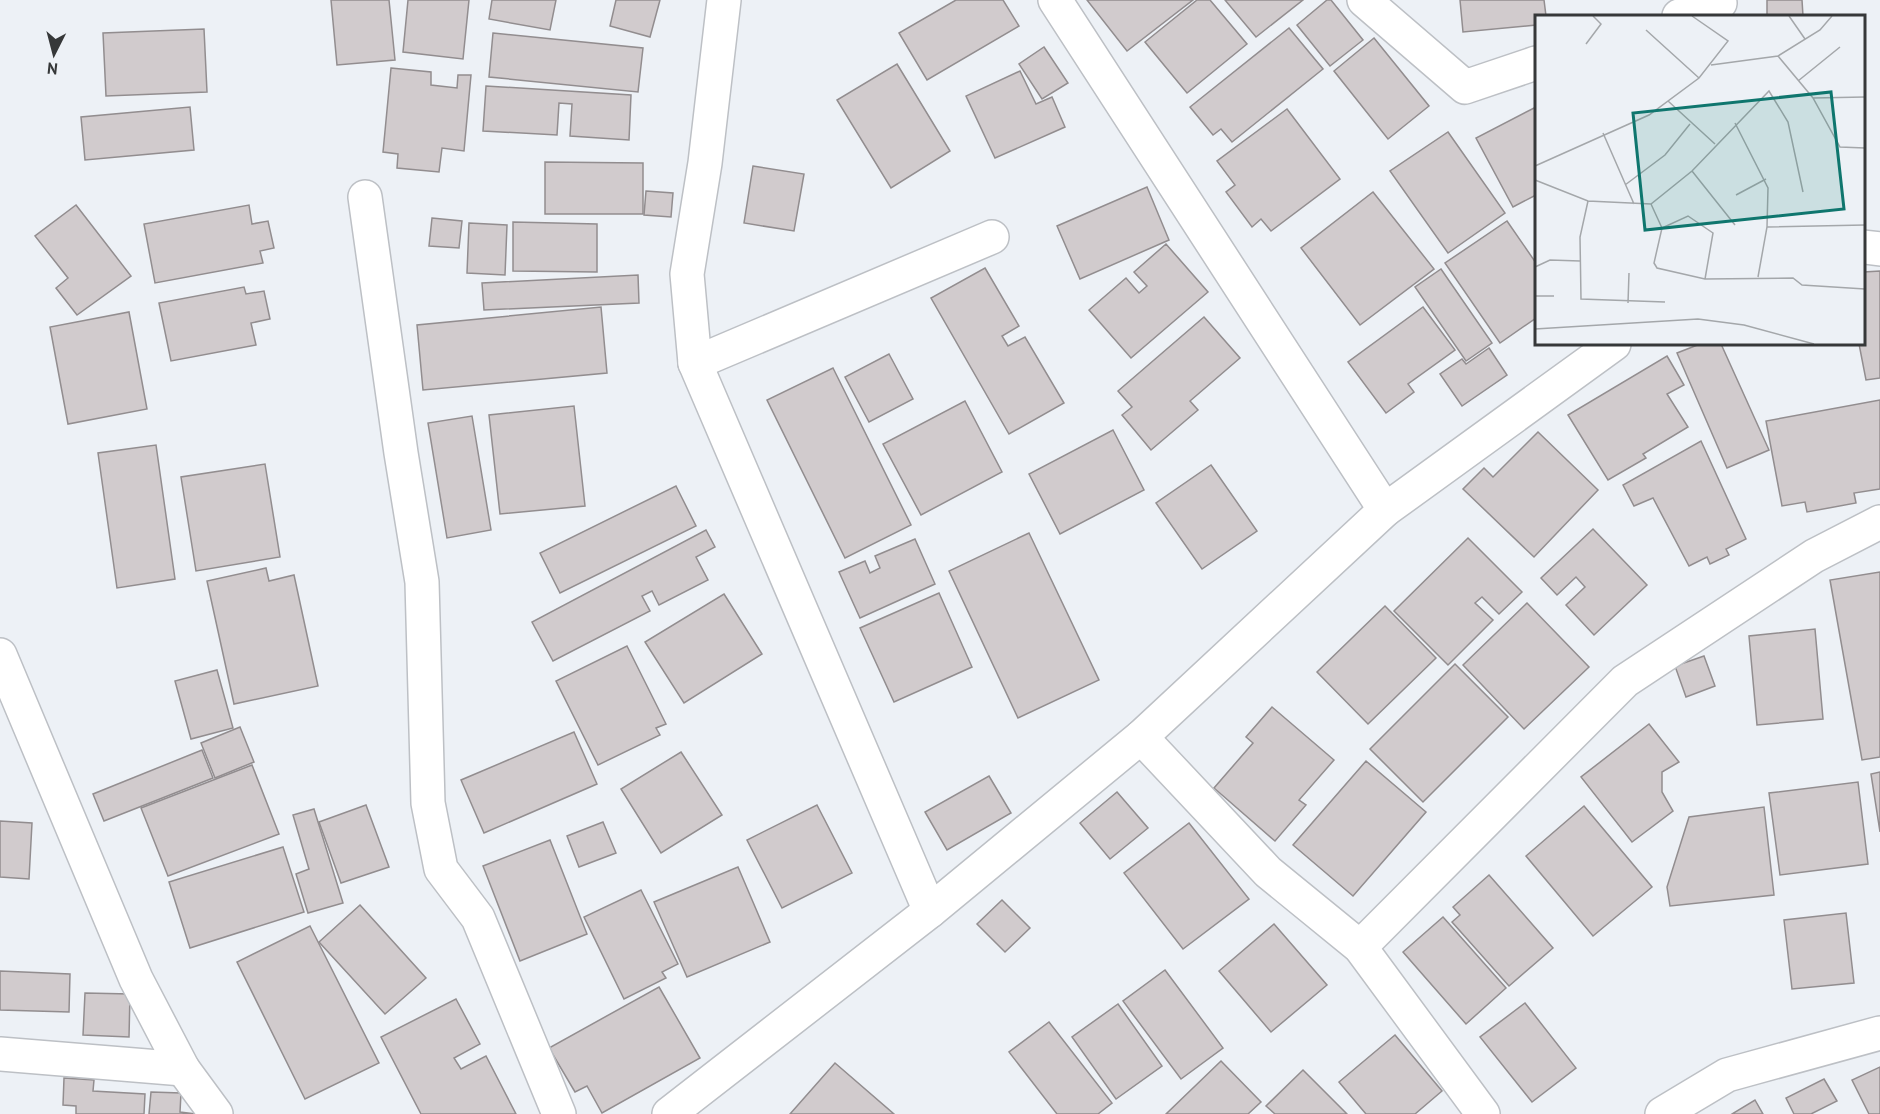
<svg xmlns="http://www.w3.org/2000/svg" width="1880" height="1114" font-family="'PT Sans',sans-serif">
<rect width="100%" height="100%" fill="#edf1f6"/>
<g fill="#d1cbcd" stroke="#928d8f" stroke-width="1.5">
<polygon points="331,0 389,0 395,60 337,65"/>
<polygon points="408,0 469,0 463,59 403,52"/>
<polygon points="492,0 556,0 550,30 489,19"/>
<polygon points="616,0 660,0 650,37 610,26"/>
<polygon points="956,0 1003,0 1019,26 927,80 899,33"/>
<polygon points="1087,0 1193,0 1127,51"/>
<polygon points="1197,0 1210,0 1247,44 1187,93 1145,42"/>
<polygon points="1225,0 1303,0 1256,37"/>
<polygon points="1327,0 1331,0 1363,40 1330,66 1297,25"/>
<polygon points="1460,0 1544,0 1546,16 1536,16 1536,25 1463,32"/>
<polygon points="1767,0 1802,0 1803,16 1767,16"/>
<polygon points="1289,28 1323,69 1232,142 1221,129 1213,135 1190,107"/>
<polygon points="204,29 207,92 106,96 103,33"/>
<polygon points="493,33 643,48 638,92 489,77"/>
<polygon points="1374,38 1429,106 1388,139 1334,71"/>
<polygon points="1044,47 1068,83 1042,99 1019,64"/>
<polygon points="897,64 950,151 891,188 837,100"/>
<polygon points="391,68 431,72 431,85 457,88 458,75 471,75 464,151 442,148 439,172 397,168 398,154 383,152"/>
<polygon points="1020,71 1036,104 1052,97 1065,127 995,158 966,96"/>
<polygon points="486,86 631,95 629,140 570,136 572,104 559,103 557,135 483,131"/>
<polygon points="190,107 194,150 85,160 81,117"/>
<polygon points="1536,107 1536,195 1513,207 1476,138"/>
<polygon points="1287,109 1340,179 1271,231 1261,219 1252,227 1226,192 1235,185 1217,161"/>
<polygon points="1448,132 1505,213 1448,253 1390,171"/>
<polygon points="545,162 643,163 643,214 545,214"/>
<polygon points="753,166 804,174 794,231 744,223"/>
<polygon points="1147,187 1169,240 1080,279 1057,226"/>
<polygon points="646,191 673,193 671,217 644,215"/>
<polygon points="1373,192 1434,269 1360,325 1301,248"/>
<polygon points="76,205 131,276 77,315 56,288 68,278 35,236"/>
<polygon points="249,205 252,224 268,221 274,248 260,251 263,263 155,283 144,224"/>
<polygon points="432,218 462,221 459,248 429,246"/>
<polygon points="1507,221 1536,263 1536,318 1500,343 1445,263"/>
<polygon points="513,222 597,224 597,272 513,271"/>
<polygon points="469,223 507,225 505,275 467,273"/>
<polygon points="1166,244 1208,292 1131,358 1089,310 1126,278 1139,293 1147,286 1134,272"/>
<polygon points="985,268 1019,326 1002,336 1008,346 1025,337 1064,403 1009,434 931,298"/>
<polygon points="1441,269 1492,343 1466,361 1415,287"/>
<polygon points="1880,271 1880,378 1866,380 1859,344 1864,344 1864,272"/>
<polygon points="638,275 639,303 484,310 482,283"/>
<polygon points="244,287 246,294 264,291 270,319 251,323 256,345 171,361 159,303"/>
<polygon points="601,307 607,373 423,390 417,325"/>
<polygon points="1423,307 1455,350 1408,384 1414,392 1386,413 1348,362"/>
<polygon points="129,312 147,409 68,424 50,327"/>
<polygon points="1204,317 1240,358 1190,401 1198,410 1151,450 1122,415 1132,407 1118,391"/>
<polygon points="1700,344 1721,344 1769,450 1727,468 1677,353"/>
<polygon points="1489,348 1507,375 1462,406 1440,374 1462,359 1466,364"/>
<polygon points="889,354 913,399 869,422 845,377"/>
<polygon points="1667,356 1684,385 1667,394 1688,427 1643,454 1646,458 1608,480 1568,415"/>
<polygon points="833,368 911,525 845,558 767,400"/>
<polygon points="1880,400 1880,489 1854,493 1856,503 1807,512 1805,502 1782,506 1766,421"/>
<polygon points="965,401 1002,472 921,515 883,444"/>
<polygon points="574,406 585,506 500,514 489,415"/>
<polygon points="472,416 491,530 447,538 428,423"/>
<polygon points="1113,430 1144,490 1060,534 1029,474"/>
<polygon points="1538,432 1598,490 1534,557 1463,489 1484,468 1493,477"/>
<polygon points="1701,441 1746,539 1726,549 1729,555 1710,564 1707,557 1689,566 1653,498 1634,506 1623,485"/>
<polygon points="156,445 175,579 117,588 98,453"/>
<polygon points="265,464 280,557 196,571 181,477"/>
<polygon points="1211,465 1257,531 1202,569 1156,503"/>
<polygon points="676,486 696,526 560,593 540,553"/>
<polygon points="1593,529 1647,585 1594,635 1566,605 1585,587 1576,577 1557,595 1541,578"/>
<polygon points="706,530 715,547 696,557 708,580 659,605 652,591 642,596 650,611 553,661 532,622"/>
<polygon points="1029,533 1099,680 1018,718 949,571"/>
<polygon points="1468,538 1522,592 1499,614 1482,597 1475,603 1493,620 1448,665 1394,611"/>
<polygon points="915,539 935,584 860,618 839,572 865,561 870,573 880,568 875,556"/>
<polygon points="266,568 269,581 294,575 318,686 234,704 207,581"/>
<polygon points="1880,572 1880,757 1862,760 1830,580"/>
<polygon points="939,593 972,667 894,702 860,628"/>
<polygon points="724,594 762,654 684,703 645,642"/>
<polygon points="1527,603 1589,667 1524,729 1463,665"/>
<polygon points="1385,606 1436,658 1368,724 1317,672"/>
<polygon points="1815,629 1823,719 1757,725 1749,636"/>
<polygon points="627,646 666,724 656,728 660,735 598,765 556,681"/>
<polygon points="1704,656 1715,686 1686,697 1675,666"/>
<polygon points="1455,664 1508,717 1423,802 1370,749"/>
<polygon points="217,670 233,728 191,739 175,681"/>
<polygon points="1272,707 1334,760 1299,800 1306,805 1275,841 1214,788 1253,743 1246,737"/>
<polygon points="1649,724 1679,762 1662,772 1662,792 1673,811 1632,842 1581,777"/>
<polygon points="240,727 254,762 215,778 201,743"/>
<polygon points="574,732 597,784 484,833 461,780"/>
<polygon points="202,750 213,778 104,821 93,794"/>
<polygon points="681,752 722,815 661,853 621,789"/>
<polygon points="1366,761 1426,812 1353,896 1293,845"/>
<polygon points="252,765 279,834 168,876 141,808"/>
<polygon points="1880,772 1880,832 1871,774"/>
<polygon points="989,776 1011,813 947,850 925,812"/>
<polygon points="1858,782 1868,864 1780,875 1769,793"/>
<polygon points="1117,792 1148,828 1110,859 1080,823"/>
<polygon points="366,805 389,867 341,883 319,822"/>
<polygon points="817,805 852,873 782,908 747,840"/>
<polygon points="1584,806 1652,887 1593,936 1526,856"/>
<polygon points="1764,807 1774,895 1670,906 1667,887 1689,817"/>
<polygon points="314,809 343,903 308,913 296,874 309,869 293,815"/>
<polygon points="0,821 32,823 29,879 0,877"/>
<polygon points="603,822 616,853 579,867 567,836"/>
<polygon points="1189,823 1249,899 1183,949 1124,873"/>
<polygon points="550,840 587,934 520,961 483,866"/>
<polygon points="283,847 304,912 190,948 169,882"/>
<polygon points="738,867 770,942 687,977 654,902"/>
<polygon points="1489,875 1553,948 1509,986 1452,922 1460,915 1453,907"/>
<polygon points="641,890 678,964 662,972 666,978 624,999 584,917"/>
<polygon points="1002,900 1030,928 1005,952 977,924"/>
<polygon points="360,905 426,978 385,1014 319,942"/>
<polygon points="1846,913 1854,983 1792,989 1784,920"/>
<polygon points="1443,917 1506,988 1466,1024 1403,952"/>
<polygon points="1274,924 1327,985 1271,1032 1219,971"/>
<polygon points="310,926 379,1063 305,1099 237,962"/>
<polygon points="1165,970 1223,1048 1181,1079 1123,1001"/>
<polygon points="0,971 70,974 69,1012 0,1010"/>
<polygon points="659,987 700,1058 602,1113 587,1086 575,1092 549,1048"/>
<polygon points="85,993 130,994 129,1037 83,1035"/>
<polygon points="456,999 480,1044 454,1058 461,1069 486,1056 516,1114 421,1114 381,1037"/>
<polygon points="1525,1003 1576,1068 1532,1102 1480,1037"/>
<polygon points="1118,1004 1162,1066 1116,1099 1072,1037"/>
<polygon points="1049,1022 1112,1103 1098,1114 1057,1114 1009,1052"/>
<polygon points="1395,1035 1442,1091 1415,1114 1366,1114 1339,1082"/>
<polygon points="1221,1061 1261,1102 1248,1114 1166,1114"/>
<polygon points="835,1063 894,1114 790,1114"/>
<polygon points="1880,1067 1880,1114 1869,1114 1852,1080"/>
<polygon points="1303,1070 1347,1114 1275,1114 1266,1106"/>
<polygon points="64,1078 94,1080 93,1091 145,1094 144,1114 76,1114 76,1106 63,1105"/>
<polygon points="1824,1079 1837,1101 1811,1114 1794,1114 1786,1098"/>
<polygon points="151,1092 181,1093 180,1112 196,1114 149,1114"/>
<polygon points="1755,1100 1763,1114 1732,1114"/>
</g>
<g fill="none" stroke-linecap="round" stroke-linejoin="round">
<defs>
<g id="street">
<polyline points="724,0 705,163 687,274 695,363 930,911"/>
<polyline points="1055,0 1385,510"/>
<polyline points="1364,0 1465,87 1536,63"/>
<polyline points="1679,16 1720,3"/>
<polyline points="365,197 401,453 422,582 428,803 441,869 478,918 559,1114"/>
<polyline points="1864,247 1880,249"/>
<polyline points="695,363 992,237"/>
<polyline points="0,655 136,979 183,1069 216,1114"/>
<polyline points="1141,737 1268,872 1360,947 1483,1114"/>
<polyline points="1360,947 1625,681 1814,556 1880,522"/>
<polyline points="0,1054 183,1069"/>
<polyline points="669,1114 930,911 1141,737 1385,510 1614,344"/>
<polyline points="1662,1114 1727,1075 1880,1033"/>
</g>
</defs>
<use href="#street" stroke="#bdc0c5" stroke-width="36"/>
<use href="#street" stroke="#fff" stroke-width="33"/>
</g>
<g transform="translate(1535 15)">
<rect width="330" height="330" fill="#edf1f6"/>
<path fill="none" stroke="#a4a7aa" stroke-width="1.5" d="M254 1 270 24M111 15 164 63M51 29 66 9 58 1M243 41 278 83 305 132 330 133M176 50 243 41 285 15 297 1M263 66 305 32M278 83 330 82M133 86 180 129M200 108 233 173 232 212 223 262M68 118 99 189M0 151 114 100 164 63 193 26 157 1M157 156 200 210M0 165 53 186 116 189 157 156 234 76 253 107 268 177M90 170 130 140 155 109M201 180 231 164M53 186 45 222 46 284 130 287M116 189 127 213 119 248 122 253 170 264 258 263 267 270 330 274M232 212 330 210M127 213 153 201 178 218 170 264M0 252 15 245 45 246M0 281H19M93 288 94 258M0 314 163 304 209 310 279 329"/>
<path fill="#0f766e" fill-opacity="0.15" stroke="#0f766e" stroke-width="3" d="M296 77 309 194 110 215 98 98Z"/>
<rect width="330" height="330" fill="none" stroke="#363839" stroke-width="3"/>
</g>
<g transform="translate(54 54) rotate(186)" stroke="#edf1f6" stroke-width="4.5" paint-order="stroke">
<path d="M0-4.5L10 22L0 15L-10 22Z" fill="#363839"/>
<text y="-9" font-size="16" font-weight="bold" text-anchor="middle" fill="#363839">N</text>
</g>
</svg>
